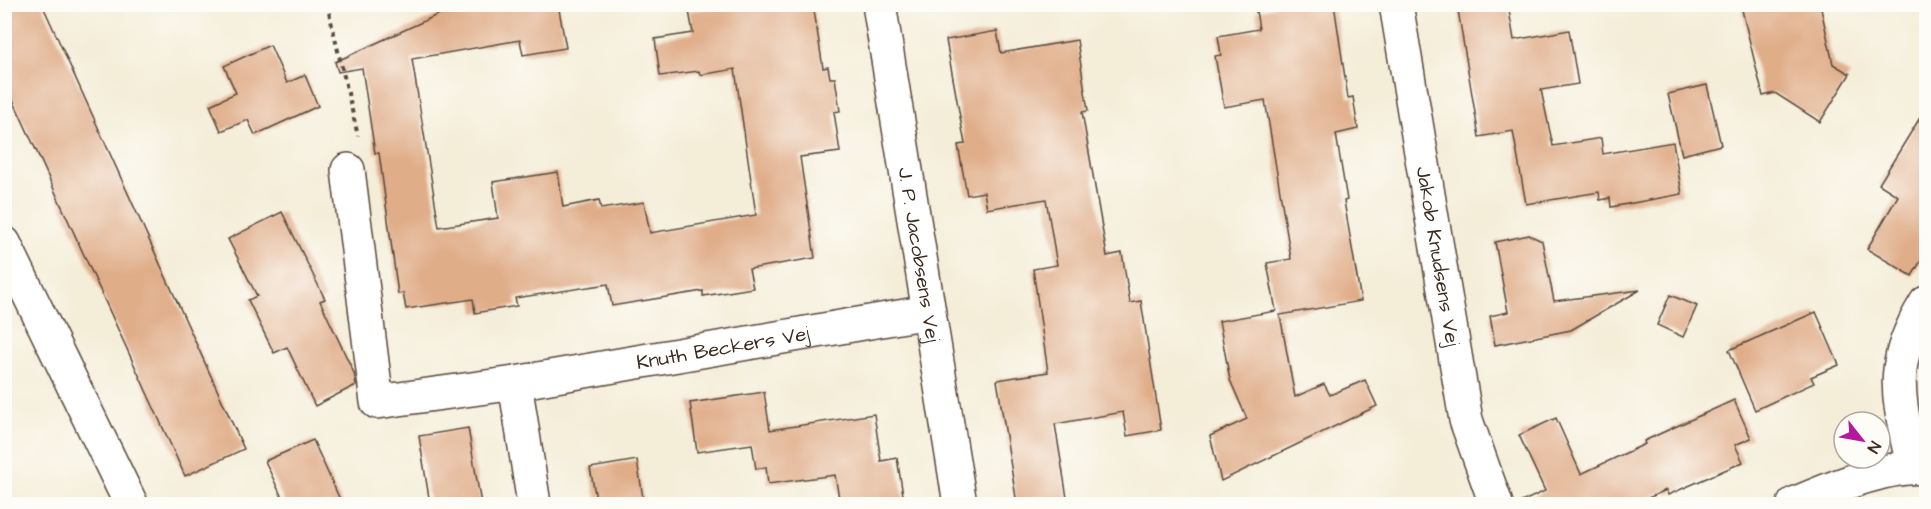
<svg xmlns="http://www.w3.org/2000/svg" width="1931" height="509" font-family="'Architects Daughter',sans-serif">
<rect width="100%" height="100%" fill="#fdfcf7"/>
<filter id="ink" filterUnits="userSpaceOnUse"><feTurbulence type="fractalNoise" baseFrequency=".0167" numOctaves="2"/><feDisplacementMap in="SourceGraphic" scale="12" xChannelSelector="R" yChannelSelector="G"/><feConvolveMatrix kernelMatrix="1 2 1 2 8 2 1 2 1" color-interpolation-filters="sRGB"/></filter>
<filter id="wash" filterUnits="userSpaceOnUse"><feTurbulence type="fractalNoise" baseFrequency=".008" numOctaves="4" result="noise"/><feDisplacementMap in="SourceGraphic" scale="24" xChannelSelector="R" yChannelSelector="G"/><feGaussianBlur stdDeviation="1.35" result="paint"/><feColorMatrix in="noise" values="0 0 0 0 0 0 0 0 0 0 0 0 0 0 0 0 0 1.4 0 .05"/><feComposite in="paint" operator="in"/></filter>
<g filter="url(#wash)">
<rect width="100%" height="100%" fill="#f4edd8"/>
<g id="blocks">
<g fill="#e0ad89">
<polygon points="4,4 42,4 244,449 185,476 4,80"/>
<polygon points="461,4 558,4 566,48 523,55 520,40 412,59 439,227 498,218 493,182 558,172 563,207 599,200 601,209 644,202 650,233 756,215 735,69 700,75 699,71 660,76 655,39 693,33 689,11 729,4 813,4 823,68 828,67 830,78 835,78 840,111 834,112 840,152 800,157 815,258 749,269 753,288 703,296 703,291 612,306 608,284 515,298 517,306 475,313 473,299 406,309 403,293 398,294 379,153 375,153 362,68 338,72 335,62"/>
<polygon points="1274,4 1334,4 1348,98 1353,97 1358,129 1336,134 1347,200 1344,201 1361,301 1280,315 1295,397 1324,384 1330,395 1365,380 1377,406 1221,481 1210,436 1247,419 1230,380 1219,321 1276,311 1267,263 1291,259 1265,100 1224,107 1215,56 1221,55 1218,36 1259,29 1256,11 1275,7"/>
<polygon points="1457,4 1508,4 1514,40 1569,30 1578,84 1541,90 1553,146 1601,138 1603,154 1673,142 1682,194 1611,207 1610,198 1600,200 1599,192 1526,204 1513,131 1479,137"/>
<polygon points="1768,4 1820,4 1833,64 1850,74 1820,122 1775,93 1763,96 1742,10"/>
<polygon points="997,31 1001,53 1077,40 1088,111 1082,112 1107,256 1122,253 1130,303 1141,301 1161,430 1127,436 1123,412 1055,424 1068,504 1017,504 997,380 1048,372 1033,269 1057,265 1046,199 987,209 984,192 967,195 958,145 965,144 946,40"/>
<polygon points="270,45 287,83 305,75 318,106 255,135 248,120 221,131 210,105 236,93 224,66"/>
<polygon points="1707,85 1721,145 1682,155 1668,94"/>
<polygon points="1926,108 1926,252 1912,276 1867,249 1898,196 1879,184"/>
<polygon points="282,212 325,299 320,301 354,373 356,385 315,406 287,347 274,353 248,300 257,296 228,239"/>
<polygon points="1529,235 1542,241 1554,301 1640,290 1571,330 1495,345 1490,316 1508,312 1495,242"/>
<polygon points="1670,295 1697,306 1683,337 1657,325"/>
<polygon points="1816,312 1839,365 1811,377 1814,383 1755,410 1729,350"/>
<polygon points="764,392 770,430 874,414 881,461 897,458 904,501 881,504 840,504 835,475 768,484 766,467 756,469 752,444 697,452 690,403"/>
<polygon points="1734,400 1751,438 1735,445 1743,462 1668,495 1666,490 1635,504 1517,504 1545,491 1519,435 1556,418 1581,474 1645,444 1644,441"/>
<polygon points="468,428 481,504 430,504 419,436"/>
<polygon points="313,440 342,504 285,504 265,461"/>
<polygon points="637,460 644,504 597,504 590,468"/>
</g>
</g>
</g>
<g filter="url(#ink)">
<use href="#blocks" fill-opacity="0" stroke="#57473a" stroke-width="1.5"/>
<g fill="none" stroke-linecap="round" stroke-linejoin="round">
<defs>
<g id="minor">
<path id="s1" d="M879 4 960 504"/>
<path id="s2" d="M1396 4 1466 420 1496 504"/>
<path id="s3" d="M348 170 377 402 515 383 928 312"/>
<polyline points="4,243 131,504"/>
<polyline points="515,383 534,504"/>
<path d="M1913 467C1899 397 1886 367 1926 303"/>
<path d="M1794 504C1829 489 1888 464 1926 468"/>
</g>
</defs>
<use href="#minor" stroke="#57473a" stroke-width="36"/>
<polyline stroke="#57473a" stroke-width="4" stroke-dasharray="4.5 4.5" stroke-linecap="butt" points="327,4 358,136"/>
<use href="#minor" stroke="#fff" stroke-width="33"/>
</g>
</g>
<g text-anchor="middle" stroke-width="6" stroke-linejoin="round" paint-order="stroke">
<g font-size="20" fill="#3b2a1e" stroke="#fdfcf7">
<text dy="7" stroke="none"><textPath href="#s1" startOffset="254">J. P. Jacobsens Vej</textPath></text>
<text dy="7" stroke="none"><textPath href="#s2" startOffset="256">Jakob Knudsens Vej</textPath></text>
<text dy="7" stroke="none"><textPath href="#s3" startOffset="584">Knuth Beckers Vej</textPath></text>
</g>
</g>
<rect width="1931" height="509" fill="none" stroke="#fdfcf7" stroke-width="24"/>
<g transform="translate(1862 440) rotate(121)"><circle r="28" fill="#fdfcf7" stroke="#afa8a0" stroke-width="1.5"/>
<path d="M0-4.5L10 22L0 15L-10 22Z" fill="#b5179e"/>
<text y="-9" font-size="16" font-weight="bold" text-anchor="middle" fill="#3b2a1e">N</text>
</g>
</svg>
